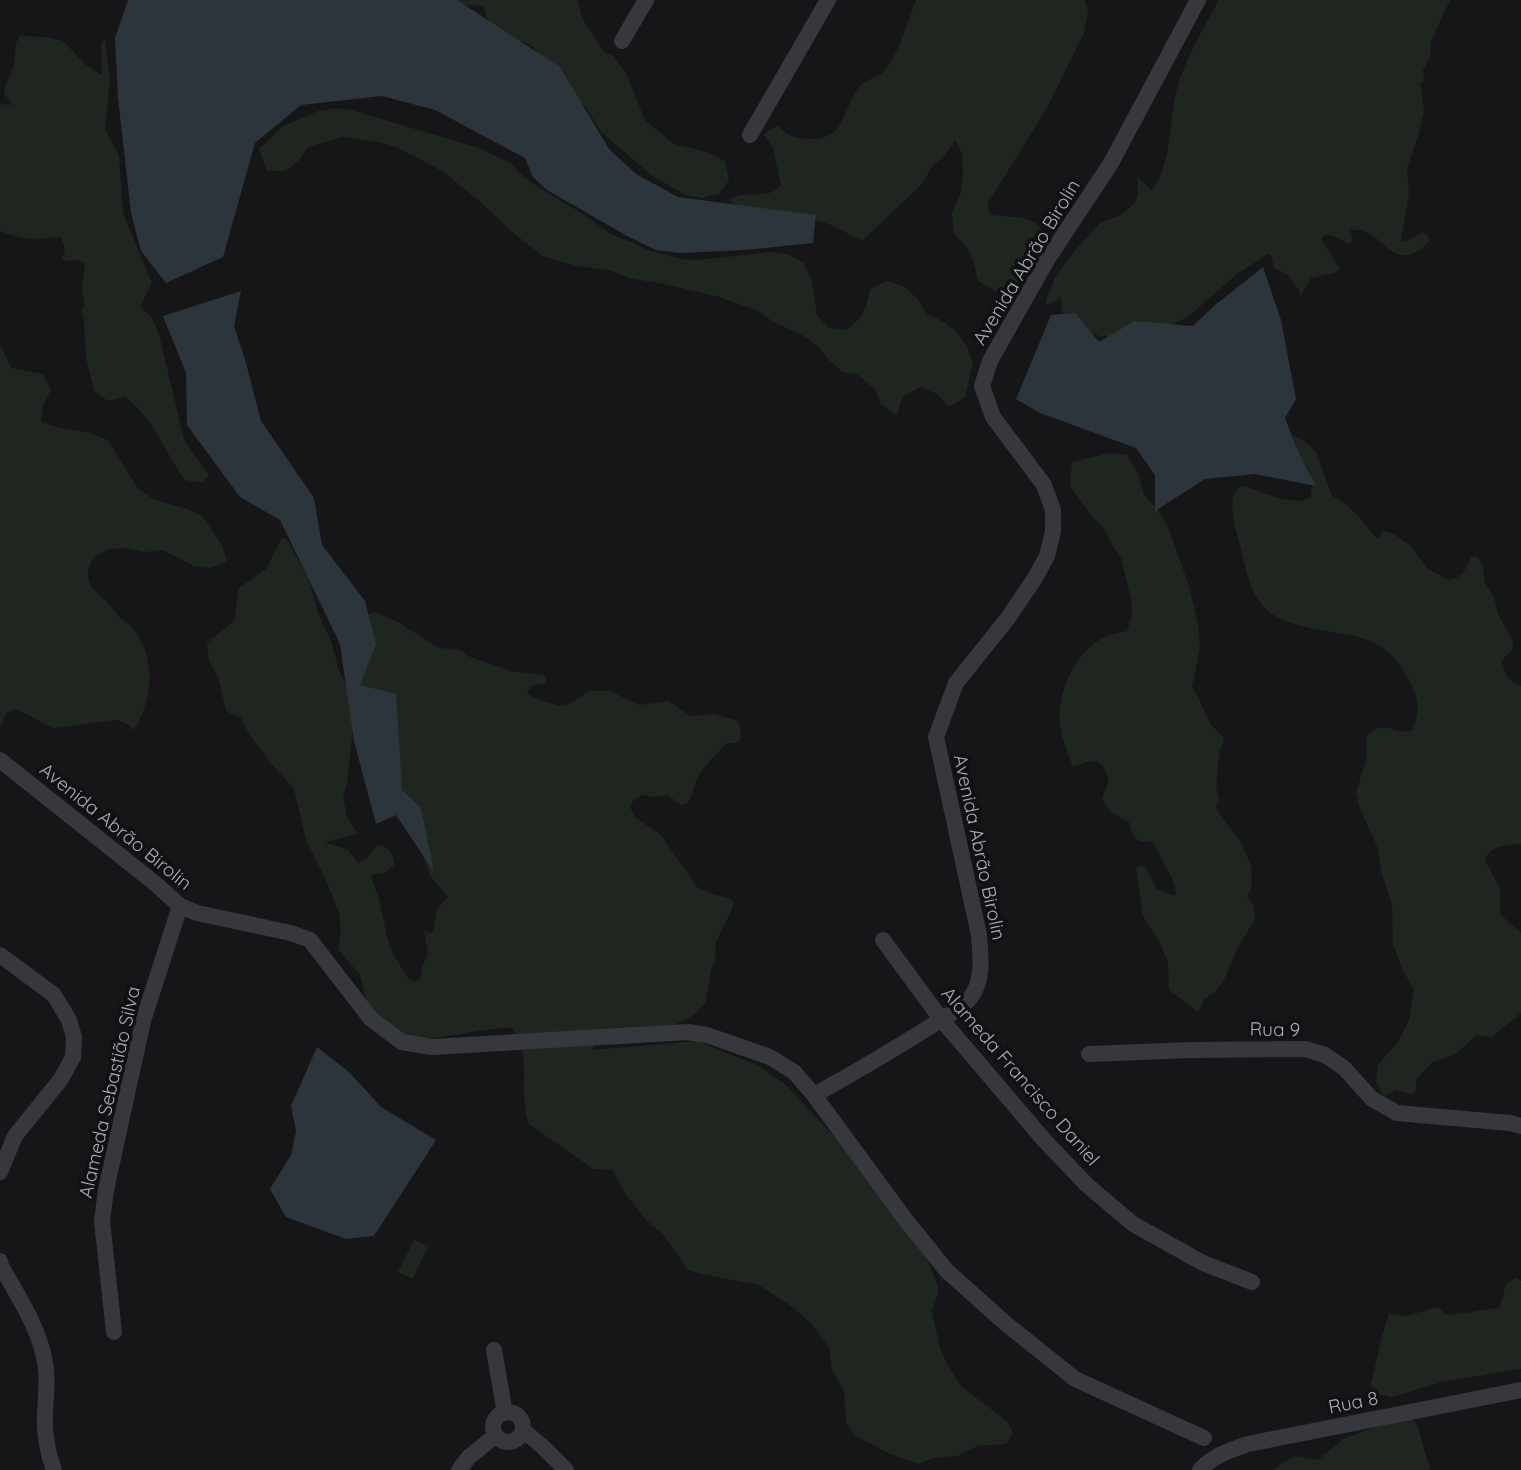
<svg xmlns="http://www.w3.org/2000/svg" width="1521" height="1470" font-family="Quicksand,sans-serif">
<rect width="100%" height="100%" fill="#161618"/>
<g fill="#1e261f" fill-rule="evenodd">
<path d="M443 0H578L582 18 604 52 613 56 626 73 645 120 674 144 707 152 725 161 729 180 719 194 702 198 686 195 655 178 601 132 587 109 533 47C521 39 496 34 489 22 486 18 485 11 483 6L452 5Z"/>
<path d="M916 0H1085L1088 12 1084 33 1047 108 988 203V210L992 215C1002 216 1026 217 1034 222 1041 226 1043 234 1043 241 1043 266 1020 281 1002 295L978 281 974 263 967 247 954 234 952 214 961 192 963 171 962 154 955 140 945 155 931 168 922 184 862 241C847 234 831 223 815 220 788 214 751 221 729 200 744 188 768 202 781 185L773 147 763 134 777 126C780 127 782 130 785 132 798 142 825 142 836 130 845 121 850 97 859 87 865 79 875 79 882 73 896 62 909 18 916 0Z"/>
<path d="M1219 0H1450L1431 41 1430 57 1423 70 1424 80 1420 83 1424 111 1419 134 1407 168 1409 193 1401 241 1406 242 1422 232 1428 236 1429 242C1390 279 1387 227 1350 230L1353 239 1349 244 1331 235H1324L1321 238 1322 241 1340 269 1334 273 1311 278 1301 296C1296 282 1288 273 1274 268L1271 255 1268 254 1237 274 1188 317 1171 325 1112 336H1100L1082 330 1065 318 1062 313 1061 298 1048 305 1045 302 1056 275 1078 247 1100 223 1121 215 1135 203 1138 194 1137 178H1139L1151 190C1169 176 1170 121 1175 98 1182 63 1202 31 1219 0Z"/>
<path d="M20 36 47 37 63 41 86 65 102 75 101 45 105 37 110 79 105 129 119 155 123 213 152 283 140 306 153 319 160 338 184 440 209 476 201 483 185 480C163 450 156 421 125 397L108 401 94 391 86 357 84 320 81 309 85 306 82 287 85 264 80 260 68 261 62 259 65 249 61 237C35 239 25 241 0 231V105L4 104 13 105 5 95 4 89 14 65 16 43Z"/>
<path d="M335 108 351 110 479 148 510 163 524 177 538 187 585 215 612 235 632 242 647 250 681 259 699 260 771 252 787 254 803 262 811 278 817 315 829 328 846 330C863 318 866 310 870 289L886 281 903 286 917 298 927 314 942 321 956 331 966 345 973 363 965 397 949 407 937 394 920 387 902 398 897 415 881 405 875 389 858 375 842 372 828 359 818 346 804 336 772 321 758 311 716 296 664 284 629 278 612 271 577 266 543 256 512 232 486 207 444 172 396 147 379 142 342 137 308 147 298 161 285 171H267L259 149 283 126 318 111Z"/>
<path d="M0 344 11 368 43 374 51 390 43 405 41 422 57 427 90 433 108 440 137 487 153 499 187 509 202 516 222 545 227 562 210 568 194 566 163 550 145 552 126 548 109 549 93 558C91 562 88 569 88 574 88 586 97 593 105 600 111 605 114 611 119 617 123 620 128 623 132 627 157 657 153 699 134 730L124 722 117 720 53 728 16 709 6 713 0 727Z"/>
<path d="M1287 432 1307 443 1316 452 1332 496C1351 505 1362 520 1374 536L1379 538 1382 531 1392 533 1411 546 1428 569 1449 580 1456 578 1463 573 1472 556 1478 557 1483 566 1485 584 1494 597 1498 614 1513 641V649L1502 660C1504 675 1508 680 1521 686V844C1508 844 1489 846 1485 860L1500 889V914L1521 933V1013L1492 1037 1477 1035 1454 1055 1432 1062 1416 1080V1090L1412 1095 1396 1090 1384 1097 1376 1082 1378 1065 1398 1042 1409 1020 1414 989 1403 971 1393 944 1392 904 1382 874 1377 846 1360 809 1356 792 1367 758 1366 737C1383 718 1391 734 1412 731 1421 710 1419 699 1409 680 1381 626 1344 639 1295 624 1284 621 1274 617 1266 609 1249 593 1246 567 1240 545 1237 534 1230 510 1233 498 1234 494 1236 491 1238 488L1244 486C1263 492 1292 507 1310 498 1317 471 1303 460 1285 442Z"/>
<path d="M1110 453 1127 455 1138 473 1144 495 1157 509 1168 527 1188 583 1198 624 1200 647 1192 687 1197 695 1211 725 1224 738 1219 755 1216 787 1219 799 1216 806 1218 812 1239 839 1251 865 1252 884 1247 898 1254 906 1255 919 1237 949 1225 978 1216 991 1204 999 1201 1008 1197 1011 1169 990 1168 963 1160 943 1143 916 1136 868 1140 865 1146 868 1157 889 1174 896 1176 893 1173 880 1152 841C1135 844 1133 838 1129 822 1117 816 1107 811 1102 798L1109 781 1104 767 1097 761 1087 762 1073 767C1068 753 1062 740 1060 725 1057 695 1071 661 1096 642 1105 636 1117 633 1127 631L1132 616 1131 599 1121 558 1111 543 1104 528 1091 515 1070 486 1072 462Z"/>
<path d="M282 537 287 540 307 576 319 615 331 641 339 671 347 687 365 618 369 614 374 612 396 621 439 648 461 650 468 656 511 671 544 675 547 683 531 686 527 693 533 697 559 706 570 704 589 691H610L639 705 668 701 691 716 714 714 738 721 741 733 740 740 736 743H727C716 755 703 766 696 781 693 789 693 795 688 803L681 805 668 795 653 797 642 795 633 801 630 807 635 817 661 835 697 887 712 894 729 898 734 902 732 909 716 942 715 962 711 970 705 1004 692 1016 668 1028 603 1042 594 1046 592 1050 697 1041 757 1065 786 1085 870 1175 893 1215 927 1259 938 1286V1294L932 1311 940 1349 951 1371 962 1387 1009 1423 1013 1434 1006 1444 977 1446 958 1456 933 1458 918 1464 888 1453 854 1435 846 1423 844 1391 832 1370 829 1348 810 1322 788 1304 759 1285 702 1274 688 1270 663 1234 647 1221 626 1195 612 1170 593 1169 529 1124C517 1093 534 1056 512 1028 483 1026 421 1048 396 1033 386 1027 377 1014 369 1005H367L360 975 338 949 341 931 339 913 326 880 306 840 294 789 269 761 249 734 241 718 226 711 218 677 209 661 207 643 234 621 239 588 266 569ZM353 728 417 842 431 877 448 897 437 909 433 932 430 933 424 930 428 955 422 966 420 979 414 982 408 978 393 954 387 937 379 898 371 877 375 874 385 873 394 865C395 857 390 851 384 846L378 845 367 858 358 863 348 850 325 842 358 834 347 817 343 797 347 784Z"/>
<polygon points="414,1240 428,1246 413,1279 398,1272"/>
<polygon points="1516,1278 1521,1281 1521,1369 1442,1382 1392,1397 1376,1394 1371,1385 1381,1340 1389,1313 1406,1316 1438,1307 1446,1315 1472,1312 1500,1307 1506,1284"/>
<polygon points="1412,1418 1418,1427 1430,1470 1272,1470 1294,1456 1318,1460 1343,1439 1386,1423"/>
</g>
<g fill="#2c353c">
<polygon points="128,0 457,0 560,67 609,149 636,174 678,197 816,215 813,243 745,250 680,253 656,250 627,236 547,190 533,177 525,158 435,110 382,96 301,105 255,143 223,257 166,283 141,251 131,213 118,98 115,38"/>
<polygon points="1263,267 1281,320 1296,399 1285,418 1295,445 1316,486 1255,474 1205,479 1155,511 1155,475 1136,448 1040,413 1016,399 1051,315 1075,313 1099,342 1134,321 1193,326 1215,305"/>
<polygon points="241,291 234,326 246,363 261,421 314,498 322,545 365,601 376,644 360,685 396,694 402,790 421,808 434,872 396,815 376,824 354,741 340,644 280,520 240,497 187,425 186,373 163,316"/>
<polygon points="317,1047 349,1072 381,1107 436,1140 374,1236 346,1239 286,1217 270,1189 291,1155 296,1131 291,1106"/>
</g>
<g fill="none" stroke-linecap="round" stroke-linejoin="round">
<g stroke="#37383d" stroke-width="16">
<polyline points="622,41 646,0"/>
<polyline points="750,135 828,0"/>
<polyline points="0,760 157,885 180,906 197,913 291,933 310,940 371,1019 402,1042 432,1047 688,1032 707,1035 770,1057 794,1072 814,1095 905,1219 947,1271 1005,1323 1075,1379 1204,1438"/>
<polyline points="883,940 941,1019 1044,1140 1087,1185 1133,1224 1203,1263 1252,1282"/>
<polyline points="0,955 54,995 69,1020 74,1037 73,1057 61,1079 15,1136 0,1172"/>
<polyline points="1089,1054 1192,1050 1305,1049 1325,1055 1344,1068 1372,1099 1397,1113 1510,1123 1521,1126"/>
<path d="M814 1095C854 1073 893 1050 931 1026 946 1016 969 1006 976 988 983 972 980 952 979 935L936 737 956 683 1008 618 1035 578 1047 556 1053 531V510L1044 485 993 417 982 386 990 361 1047 260 1111 163 1198 0"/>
<path d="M0 1261 1 1266C19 1298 42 1332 46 1369 48 1389 44 1409 45 1428 46 1442 49 1457 54 1470"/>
<polyline points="114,1332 102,1221 106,1190 143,1021 180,906"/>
<polyline points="494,1350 505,1413"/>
<circle cx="508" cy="1427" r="15"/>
<polyline points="523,1430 543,1447 566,1470"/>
<polyline points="459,1470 469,1457 495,1436"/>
<path d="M1200 1470C1212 1456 1231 1450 1248 1444L1521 1390"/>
</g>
</g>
<g text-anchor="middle" stroke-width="7" stroke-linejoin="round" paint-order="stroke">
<g font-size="19" fill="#a8adb8" stroke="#111113">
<text transform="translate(1026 262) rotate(-59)" y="7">Avenida Abrão Birolin</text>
<text transform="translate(116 826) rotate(39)" y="7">Avenida Abrão Birolin</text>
<text transform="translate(980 847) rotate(78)" y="7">Avenida Abrão Birolin</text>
<text transform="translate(1275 1029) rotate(1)" y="7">Rua 9</text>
<text transform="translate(1021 1076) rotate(49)" y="7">Alameda Francisco Daniel</text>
<text transform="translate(109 1092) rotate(-77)" y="7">Alameda Sebastião Silva</text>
<text transform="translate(1353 1402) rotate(-11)" y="7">Rua 8</text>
</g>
</g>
</svg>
